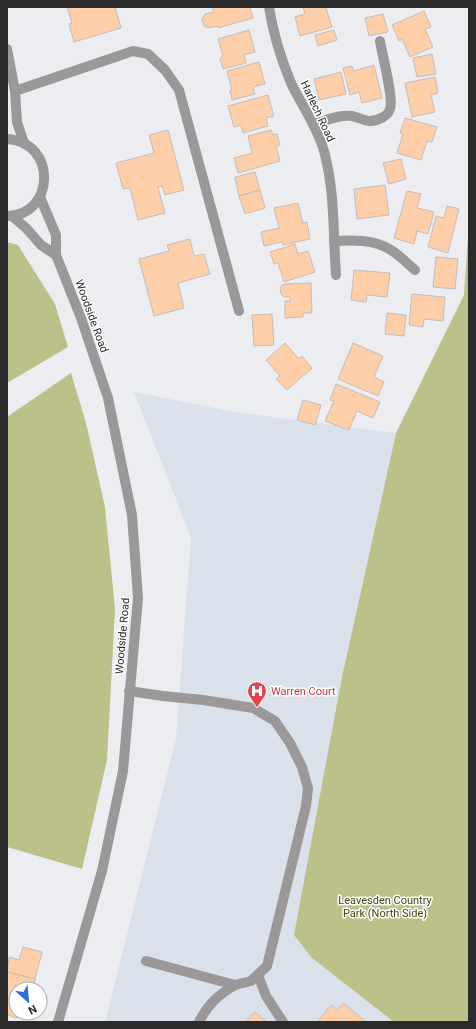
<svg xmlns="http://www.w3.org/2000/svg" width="476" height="1029" font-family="Roboto,sans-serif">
<rect width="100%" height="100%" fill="#ecedf0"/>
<polygon fill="#dbe1ea" points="134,392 235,412 396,433 342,677 312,958 394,1022 105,1022 176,738 191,538"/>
<g fill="#bbc188">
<polygon points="469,222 469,1022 394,1022 312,958 294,935 342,677 396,433 464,295"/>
<polygon points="7,242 18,245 55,304 68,347 7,383"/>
<polygon points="71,373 86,423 105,507 115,609 107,760 82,869 7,847 7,417"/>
</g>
<g fill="#fecea8" stroke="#c1bebd">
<polygon points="67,7 115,7 121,28 74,42 69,24 72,23"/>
<polygon points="212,7 236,7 236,8 250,7 253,18 218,28 218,26 209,28 204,26 202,19 205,14 214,12"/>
<polygon points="303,7 328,7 326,8 332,27 300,36 295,17 305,14"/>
<polygon points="424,11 431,27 425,29 433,47 410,57 402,39 399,41 392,25"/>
<polygon points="383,14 388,32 369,36 365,18"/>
<polygon points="249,30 255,52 244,55 246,63 223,69 220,58 223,56 218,39"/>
<polygon points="334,30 337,40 318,46 315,35"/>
<polygon points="432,54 436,74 417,77 413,58"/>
<polygon points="259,62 265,84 253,87 255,94 232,100 230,90 232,90 227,71"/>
<polygon points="374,65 382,98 362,103 359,92 350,95 343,68 352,66 354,71"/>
<polygon points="341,72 346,94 319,100 314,79"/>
<polygon points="435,77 438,93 431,95 435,112 412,117 405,83"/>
<polygon points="268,95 274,116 266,118 268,126 243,133 241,125 234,127 228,106"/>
<polygon points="405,118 437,127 432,142 427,141 421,160 397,153 403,134 400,133"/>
<polygon points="168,130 184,190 165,195 162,186 158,187 165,213 138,220 130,188 123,189 116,163 154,153 149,135"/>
<polygon points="271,130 273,135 277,134 280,145 276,146 280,161 238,173 234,158 252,153 248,136"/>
<polygon points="401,159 406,179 389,184 383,163"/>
<polygon points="255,172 260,190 239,196 235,177"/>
<polygon points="385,185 389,215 357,219 354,189"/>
<polygon points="260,190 265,208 245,214 239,196"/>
<polygon points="407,191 421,194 417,208 434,212 428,234 417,231 414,244 394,238"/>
<polygon points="298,203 303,223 307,222 310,239 283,245 282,242 264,246 261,232 279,228 274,208"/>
<polygon points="447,206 459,209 448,253 428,247 436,216 444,218"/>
<polygon points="190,239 194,256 204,254 210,274 178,283 184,308 154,316 139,259 169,251 167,245"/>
<polygon points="295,244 298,254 308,251 315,272 284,282 278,263 274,264 270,252"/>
<polygon points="436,257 458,259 455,289 433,287"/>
<polygon points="354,270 390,273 387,297 367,295 366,302 351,300"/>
<polygon points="311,283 312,313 303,313 303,317 285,318 285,301 290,301 290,297 284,297 281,294 280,287 284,284"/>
<polygon points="412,294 445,297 443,321 424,319 423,327 409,325"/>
<polygon points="387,313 406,315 404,336 385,334"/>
<polygon points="272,314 274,345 254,346 252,315"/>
<polygon points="285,343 299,359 302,356 312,368 287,390 276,379 280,376 266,360"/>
<polygon points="353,343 383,356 374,377 384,382 378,396 338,379"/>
<polygon points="336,384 380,402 373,418 357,411 349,430 325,421 334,401 330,400"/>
<polygon points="303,400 321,405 315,425 297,420"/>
<polygon points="23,947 42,952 35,979 7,972 9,957 19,960"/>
<polygon points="7,972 35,979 33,989 16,989 16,1013 19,1013 17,1018 7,1015"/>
<polygon points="343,1003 366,1022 317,1022 331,1005 338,1010"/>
<polygon points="255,1012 267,1022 246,1022"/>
</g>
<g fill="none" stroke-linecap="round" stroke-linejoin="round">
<g stroke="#9a9898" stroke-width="10">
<path d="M313 124C325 121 340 114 352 116 358 117 364 121 370 121 378 121 388 116 390 109 394 98 382 55 380 41"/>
<polyline points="129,691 163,696 203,700 253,708 275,721 290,743 302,767 308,788 306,806 267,966 251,981 235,985 146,961"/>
<polyline points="258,975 266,996 283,1022"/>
<path d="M199 1022C208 1004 218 995 235 985"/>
</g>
<g stroke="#9a9898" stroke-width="10">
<path d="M269 7C273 33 281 59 291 83 302 106 317 126 324 151 335 191 333 233 336 275"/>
<polyline points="15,91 133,51 148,54 165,70 179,90 239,311"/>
<path d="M334 241C353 240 373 239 391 250 399 255 407 263 415 270"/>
</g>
<g stroke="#9a9898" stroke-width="10">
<polyline points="7,49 15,91 17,122 24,143"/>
<path d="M7 139C58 142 55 216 7 216"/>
<polyline points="40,197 56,235 56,255 81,318 108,398 132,515 138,598 123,771 102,871 58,1022"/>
<polyline points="12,216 26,228 41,245 56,255"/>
</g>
</g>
<defs>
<symbol id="hospital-pin" viewBox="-11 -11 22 30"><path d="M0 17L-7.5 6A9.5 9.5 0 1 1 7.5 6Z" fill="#e0444e" stroke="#fff"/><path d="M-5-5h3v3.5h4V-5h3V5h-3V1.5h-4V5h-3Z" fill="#fff"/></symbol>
</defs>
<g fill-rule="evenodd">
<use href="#hospital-pin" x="246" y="680" width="22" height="30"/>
</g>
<g text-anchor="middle" stroke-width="3" stroke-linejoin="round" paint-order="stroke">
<g font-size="11" fill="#2b2b2c" stroke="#fff">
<text transform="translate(318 111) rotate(65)" y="4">Harlech Road</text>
<text transform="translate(92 316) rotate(70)" y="4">Woodside Road</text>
<text transform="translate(122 636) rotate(-85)" y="4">Woodside Road</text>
</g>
<g font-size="11" fill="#be3a42" stroke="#fff" text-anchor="start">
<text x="271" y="695">Warren Court</text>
</g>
<g font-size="11" fill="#434610" stroke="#fff">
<text x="385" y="904">Leavesden Country<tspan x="385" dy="13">Park (North Side)</tspan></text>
</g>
</g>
<rect width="476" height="1029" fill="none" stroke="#2b2b2c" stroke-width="16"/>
<g transform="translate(28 1001) rotate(153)"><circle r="19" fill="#ffffff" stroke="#aaaaab"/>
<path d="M0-3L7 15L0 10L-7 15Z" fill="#2a6fdc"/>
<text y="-6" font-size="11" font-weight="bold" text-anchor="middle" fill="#2b2b2c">N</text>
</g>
</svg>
